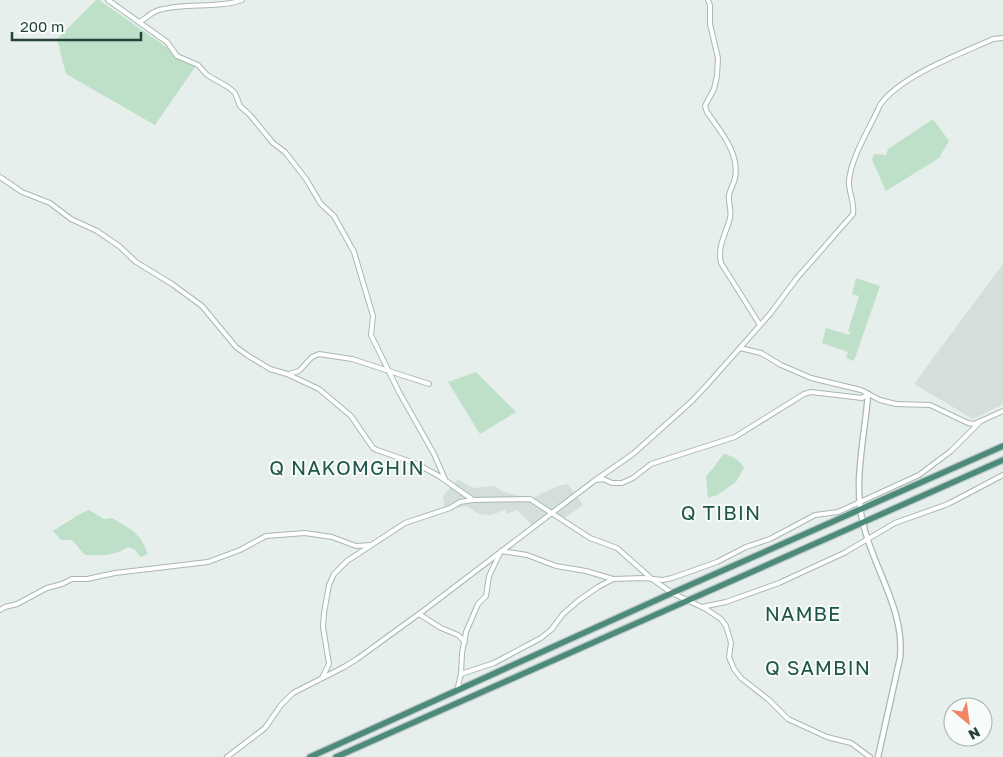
<svg xmlns="http://www.w3.org/2000/svg" width="1003" height="757" font-family="'Golos Text',sans-serif">
<rect width="100%" height="100%" fill="#e6efeb"/>
<g fill="#d4dfda">
<polygon points="1003,264 1003,404 973,419 914,384"/>
<polygon points="458,479 473,488 494,486 504,492 530,499 558,486 568,484 583,505 563,519 552,512 534,527 517,510 507,514 505,510 491,515 479,514 467,506 445,510 443,496"/>
</g>
<g fill="#bfe0c8">
<polygon points="96,0 99,0 195,67 155,125 66,74 57,39"/>
<polygon points="933,119 949,141 939,158 886,191 872,160 874,154 886,155 888,149"/>
<polygon points="856,278 880,286 854,361 846,358 848,352 822,343 826,328 849,335 850,332 848,331 859,296 852,294"/>
<polygon points="476,372 516,412 480,434 448,382"/>
<path d="M724 454C732 455 740 461 744 468L736 482 717 495 708 498 706 476C714 469 717 461 724 454Z"/>
<path d="M89 510 104 519 112 518 132 530 141 539 148 554 141 557 135 550 128 547C114 556 101 556 85 555L72 540H61L53 531C66 523 76 515 89 510Z"/>
</g>
<g fill="none" stroke-linecap="round" stroke-linejoin="round">
<defs>
<g id="minor">
<polyline points="108,0 167,42 177,56 198,65 207,75 228,87 235,93 240,106 250,115 273,143 285,152 306,179 321,204 334,216 354,252 373,316 371,335 399,392 434,454 445,479"/>
<path d="M708 0 710 5V24L718 58 717 76 714 89 705 106 707 112C720 131 740 153 735 178 734 184 730 189 729 195 728 203 732 211 730 218 726 234 717 246 721 263L760 325"/>
<path d="M139 22C146 19 151 12 159 10 186 2 216 9 242 0"/>
<polyline points="0,177 22,192 50,203 71,219 97,231 119,246 136,262 172,284 202,306 236,347 247,355 270,369 287,374 319,389 351,416 373,448 377,450 417,464 439,476 473,500 530,499 590,538 617,548 652,579 672,593 706,609 721,619 726,626 731,643 729,657 734,669 741,678 769,700 788,719 827,737 851,743 870,757"/>
<polyline points="740,348 761,353 781,365 811,378 861,390 880,400 896,404 930,405 968,423 974,424 1003,411"/>
<polyline points="289,374 299,371 312,357 319,354 352,359 429,384"/>
<polyline points="596,480 603,479 612,483 622,483 633,478 651,464 735,437 804,394 811,392 862,398 868,394"/>
<polyline points="702,607 726,602 779,583 844,553 895,523 948,504 1003,475"/>
<polyline points="0,610 5,607 17,604 47,588 62,584 72,579 87,579 115,573 208,562 240,550 266,536 305,533 332,537 356,546 371,545"/>
<polyline points="419,614 441,628 458,635 465,642"/>
<polyline points="461,674 462,653 466,632 478,604 486,596 489,576 501,551 527,555 556,566 586,571 613,579 643,578 663,580 672,578 717,562 746,547 770,539 815,515 838,512 919,475 951,451 981,421"/>
<polyline points="322,678 329,664 323,627 324,613 329,585 334,574 347,561 405,523 450,508 460,502 473,500"/>
<polyline points="457,691 461,674 494,663 541,638 551,630 563,614 578,601 598,587 613,579"/>
<path d="M227 757 265 728 281 705 293 693 344 667 357 659 423 611 594 481 633 454 653 436 692 401 707 385 770 314 797 278 853 214C855 202 848 192 849 180 852 155 870 128 880 105 900 76 960 54 993 39L1003 38"/>
</g>
<path id="tertiary" d="M868 394C865 437 852 484 864 527 875 571 905 611 900 658L878 757"/>
<g id="trunk">
<polyline points="310,757 672,593 1003,446"/>
<polyline points="336,757 1003,460"/>
</g>
</defs>
<use href="#minor" stroke="#a8b8b2" stroke-width="6"/>
<use href="#tertiary" stroke="#a8b8b2" stroke-width="7"/>
<use href="#trunk" stroke="#c2cac8" stroke-width="8"/>
<use href="#minor" stroke="#fff" stroke-width="4"/>
<use href="#tertiary" stroke="#fff" stroke-width="4.5"/>
<use href="#trunk" stroke="#4c8a7c" stroke-width="5.5"/>
</g>
<g text-anchor="middle" stroke-width="4" stroke-linejoin="round" paint-order="stroke">
<g font-size="20" letter-spacing="1" fill="#1f5548" stroke="#f7fbf9">
<text x="347" y="475">Q NAKOMGHIN</text>
<text x="721" y="520">Q TIBIN</text>
<text x="803" y="621">NAMBE</text>
<text x="818" y="675">Q SAMBIN</text>
</g>
</g>
<g transform="translate(968 722) rotate(151)"><circle r="24" fill="#f7fbf9" stroke="#a3b1ad"/>
<path d="M0-4L9 19L0 12L-9 19Z" fill="#f4845f"/>
<text y="-8" font-size="14" font-weight="bold" text-anchor="middle" fill="#24423a">N</text>
</g>
<path d="M12 32v8h129v-8" fill="none" stroke="#24423a" stroke-width="2.5"/>
<text x="20" y="32" font-size="15" fill="#24423a" stroke="#f7fbf9" stroke-width="4" paint-order="stroke">200 m</text>
</svg>
